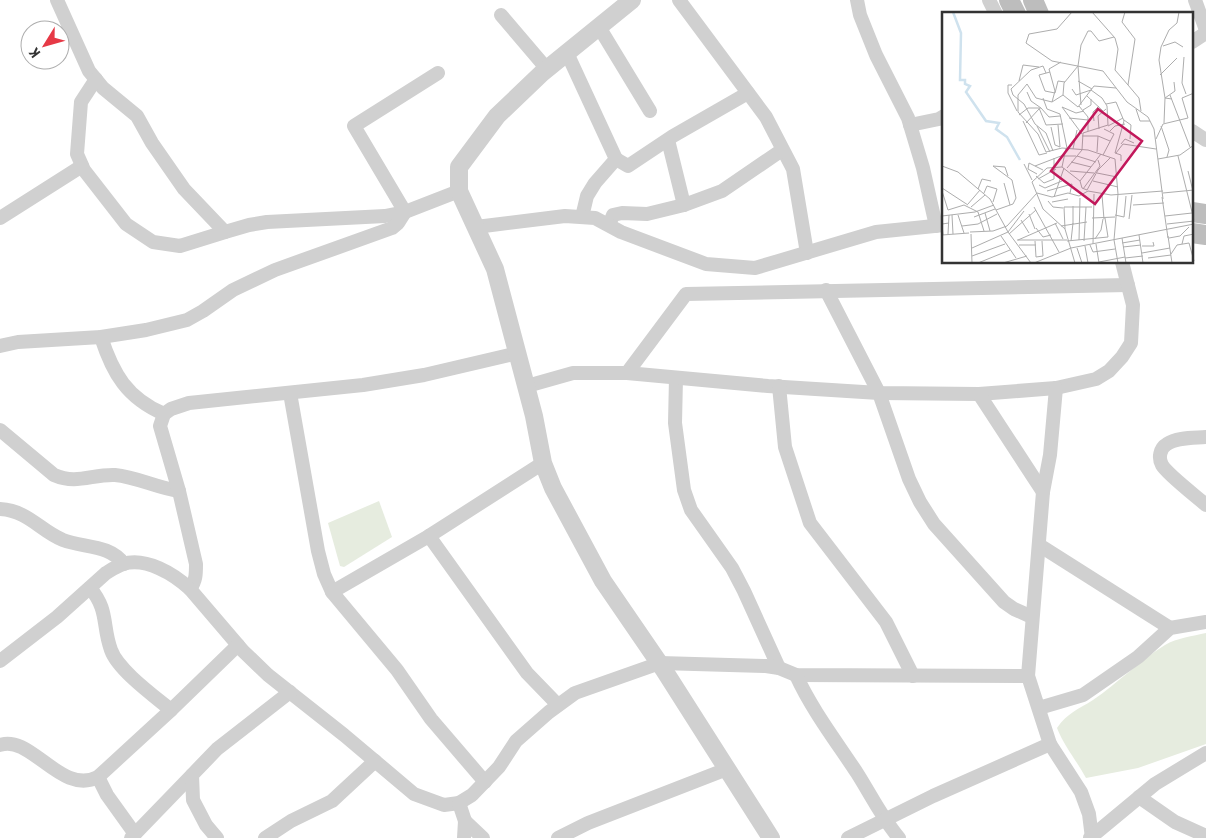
<svg xmlns="http://www.w3.org/2000/svg" width="1206" height="838" font-family="'Roboto Condensed',sans-serif">
<rect width="100%" height="100%" fill="#fff"/>
<g fill="#e6ecdf">
<polygon points="379,501 392,537 344,567 340,566 328,523"/>
<path d="M1206 633V744L1138 768 1086 778C1077 761 1064 746 1057 728 1067 713 1079 709 1093 700 1118 683 1139 661 1165 645 1177 638 1193 636 1206 633Z"/>
</g>
<g fill="none" stroke-linecap="round" stroke-linejoin="round">
<g stroke="#d0d0d0" stroke-width="14">
<polyline points="57,0 89,71 103,88 137,116 152,143 184,189 225,232 249,225 267,222 385,216 405,212 459,191"/>
<polyline points="679,0 766,117 793,169 807,253"/>
<polyline points="857,0 860,15 876,55 908,118 923,168 936,226"/>
<polyline points="989,0 996,14"/>
<polyline points="1195,0 1206,30"/>
<polyline points="501,15 547,69"/>
<polyline points="599,27 650,111"/>
<polyline points="1192,42 1206,33"/>
<polyline points="567,53 616,159 595,183 587,196 582,217"/>
<polyline points="96,79 81,102 77,154 84,170 126,224 153,242 180,246 225,232"/>
<polyline points="910,125 939,119 944,116"/>
<polyline points="1192,131 1206,140"/>
<polyline points="668,140 684,205"/>
<polyline points="616,159 628,166 673,136 748,93"/>
<polyline points="0,218 82,166"/>
<polyline points="609,225 613,215 622,213 647,214 684,205 722,191 782,150"/>
<polyline points="476,227 565,216 595,218 621,232 706,264 755,268 876,232 944,225"/>
<polyline points="826,290 879,393 909,479 920,502 934,524 1004,602 1014,609 1032,617"/>
<path d="M101 337C113 374 127 398 164 414"/>
<polyline points="0,346 18,342 101,337 146,330 187,320 203,311 233,290 275,270 392,228 398,223 405,212 354,126 438,73"/>
<polyline points="627,373 686,294 1128,285"/>
<polyline points="676,378 675,423 684,490 691,510 732,568 744,591 779,668"/>
<polyline points="527,386 573,373 627,373 768,386 879,393 979,394 1056,388 1096,379 1109,371 1122,357 1131,343 1133,305 1122,262"/>
<polyline points="779,386 785,447 810,523 886,622 913,676"/>
<polyline points="290,393 318,551 324,574 332,592 397,670 431,719 485,782"/>
<polyline points="979,394 1043,492"/>
<path d="M0 430 54 475C77 485 92 474 115 475 137 477 157 488 179 491"/>
<path d="M1206 437C1194 438 1177 437 1167 444 1160 448 1158 458 1162 465 1167 474 1197 497 1206 505"/>
<path d="M0 509C29 511 39 530 63 540 84 548 109 544 124 564"/>
<polyline points="429,536 527,673 558,705"/>
<polyline points="1039,545 1170,628"/>
<path d="M90 588C109 610 102 626 111 650 118 670 154 696 171 710"/>
<path d="M190 589C196 581 196 574 196 564L179 491 160 426 164 414 171 409 189 403 363 385 424 375 518 353"/>
<polyline points="332,592 429,536 543,463"/>
<path d="M0 661 57 617 106 573C111 570 117 566 123 564 146 557 174 574 190 589L243 651 268 675 344 735 414 794 444 805 459 803 472 795 499 767 516 741 549 712 575 693 660 663 766 666 779 668 796 675 1028 676"/>
<path d="M796 675C812 710 836 741 857 773 871 795 882 818 899 838"/>
<polyline points="1039,708 1083,695 1138,657 1170,628 1206,622"/>
<polyline points="1050,744 1081,792 1089,814 1092,838"/>
<path d="M0 745C31 734 61 796 98 777L171 710 238 645"/>
<polyline points="98,777 107,795 135,834"/>
<polyline points="1139,797 1175,822 1206,836"/>
<polyline points="459,803 465,821 464,838"/>
<polyline points="465,821 483,838"/>
<polyline points="131,838 192,775"/>
<polyline points="217,838 206,825 193,800 192,775 217,749 290,692"/>
<polyline points="265,838 291,821 332,801 375,761"/>
<polyline points="558,838 588,823 727,769"/>
<polyline points="848,838 933,796 1050,744 1028,676 1043,492 1050,455 1056,388"/>
<polyline points="1090,838 1155,784 1206,753"/>
</g>
<polyline stroke="#d0d0d0" stroke-width="18" points="632,0 542,73 497,116 459,167 459,191 495,269 534,416 543,463 553,488 603,581 664,670 771,838"/>
<g stroke="#bdbdbd" stroke-width="20">
<polyline points="1009,0 1016,14"/>
<polyline points="1033,0 1039,14"/>
<polyline points="1192,212 1206,214"/>
<polyline points="1192,233 1206,235"/>
</g>
</g>
<g transform="translate(942 12)">
<rect width="251" height="251" fill="#fff"/>
<path fill="none" stroke="#cfe2ee" stroke-width="2.5" d="M11 0 19 21 18 68H23V72L28 74 24 80 44 109 57 111 54 117 65 125 78 148"/>
<path fill="none" stroke="#adadad" stroke-width="1" d="M130 0 115 17 87 22 84 31 110 49 161 59 185 90 206 105 212 117 221 187M150 0 173 26 176 37 173 58 186 73M183 0 180 10 193 27 186 73 197 86 199 99M172 25 157 29 149 19H146L139 33 136 54 122 71 121 83 110 90 94 86 85 72 76 83V100L96 122 104 140 120 136 146 138 173 147 176 182 172 228 176 251M221 34 233 30 241 35M242 45 240 71 244 82M136 54 139 93M108 60 97 63 103 79 113 81 116 69 123 70M104 61 101 54 89 58 69 77 71 83 82 92 93 112 104 121 111 139M218 63 235 46M77 69 81 53 97 55M136 69 150 77M70 73H66V81L75 99M85 80 89 89 99 96M121 83 136 95 152 74 174 76M228 83 248 135M145 84 161 99M101 86 105 97 118 102 125 136M230 87 223 86 217 48 219 35 227 18 235 11 237 0M110 90 113 79 107 57 119 50M164 92 174 90 182 109 173 141 179 143V149M137 94 146 105V119M97 96 104 113 121 112M194 97 198 109H208M141 98 149 93V87M77 103 86 96H99L107 105 118 104M127 106 146 108M182 108 189 113 188 127M81 109 97 143 105 141M152 109 151 100 157 94M84 111 97 97M222 111 223 86 233 79 232 70M95 114 108 140M166 114 181 106M219 114 227 138 225 145M109 115 113 133 118 135 116 113M157 117 156 104 164 97M168 119 173 114 183 112M140 122 120 95 134 101 142 99M140 124H156L168 129M214 127 221 112 246 106 240 86 252 81M179 132 183 127 192 131M124 136 120 155 138 169M131 137 135 118M155 140 156 124M174 141 181 132 214 137M159 142 138 169 140 176 145 178 156 158 169 145M161 143 172 122 162 117M135 144 154 150M236 144 252 208M216 147 238 143 252 133M129 150 149 155M82 152 90 168M0 154 16 160 48 187 66 220 89 251M93 154 119 144H134M120 155 105 156 90 170 101 197 123 217 133 251M125 156 140 138 141 121 166 113 165 94 160 86 149 78 134 83 130 77M128 159 152 161M246 159 251 179M155 161 175 165M95 162 86 157 87 151 101 158M94 164 102 171 112 167V146M96 167 114 157M151 169 176 175M62 171 68 193M97 173 103 176 120 169M0 176 26 193M36 177 40 167 49 169M141 177 158 154 156 148M0 179 6 198 22 193 36 200 42 219M105 179 130 172 128 181M42 181 45 174 55 177 51 190M221 181 252 178M160 183 162 207M112 185 122 156M220 185 226 226M106 189 111 195 121 196M110 190 126 187M26 192 38 178M191 193 222 191M29 195 43 183M92 195 117 240M54 198 71 192 74 186 70 168 51 154 63 155 66 164M43 201 48 219M87 202 93 217M10 203 11 222M16 203 22 221M173 203 182 205 184 184M0 204 33 200 52 193M223 204 250 201M32 205 53 197M150 206 173 205M163 206 166 225M187 207 190 183M79 208 87 221M113 211 121 227M131 212V194M225 212 252 209M20 214 36 212 55 202M119 214 145 210M94 216 101 225 109 223M123 217 122 195H150M28 220 51 219 65 214 95 181 110 185 126 181 137 184 146 179 169 183 221 179M6 222 7 203M29 222 30 251M67 222 94 198M0 223 27 221M1 223 0 212 7 211M197 223 201 251M59 224 74 246M226 224 230 251M180 226 184 251M227 226 238 224 247 215M153 227 159 218 161 207M75 228H125M76 228 115 211M137 228 138 186M93 229 94 245 101 244 100 229M125 229 166 225M129 229 131 211M142 229 144 195M180 231 198 228M151 232 152 182M154 232 157 251M240 232 242 224 252 222M77 233H94M148 233 151 240 173 237M143 234 146 251M200 234H212L211 230M181 235 199 233M30 236 66 220 82 199M135 236 140 251M200 241 228 236M229 242 235 233 247 231 252 249M30 244 63 232M183 246 201 244M206 246 229 243M157 250 183 245M36 251 68 238M61 251 85 244M92 251 129 236 252 212"/>
<path fill="#c2185b" fill-opacity="0.15" stroke="#c2185b" stroke-width="2.5" d="M156 97 200 129 153 192 109 159Z"/>
<rect width="251" height="251" fill="none" stroke="#333" stroke-width="2.5"/>
</g>
<g transform="translate(45 45) rotate(233)"><circle r="24" fill="#ffffff" stroke="#adadad"/>
<path d="M0-4L9 19L0 12L-9 19Z" fill="#e63946"/>
<text y="-8" font-size="14" font-weight="bold" text-anchor="middle" fill="#333333">K</text>
</g>
</svg>
